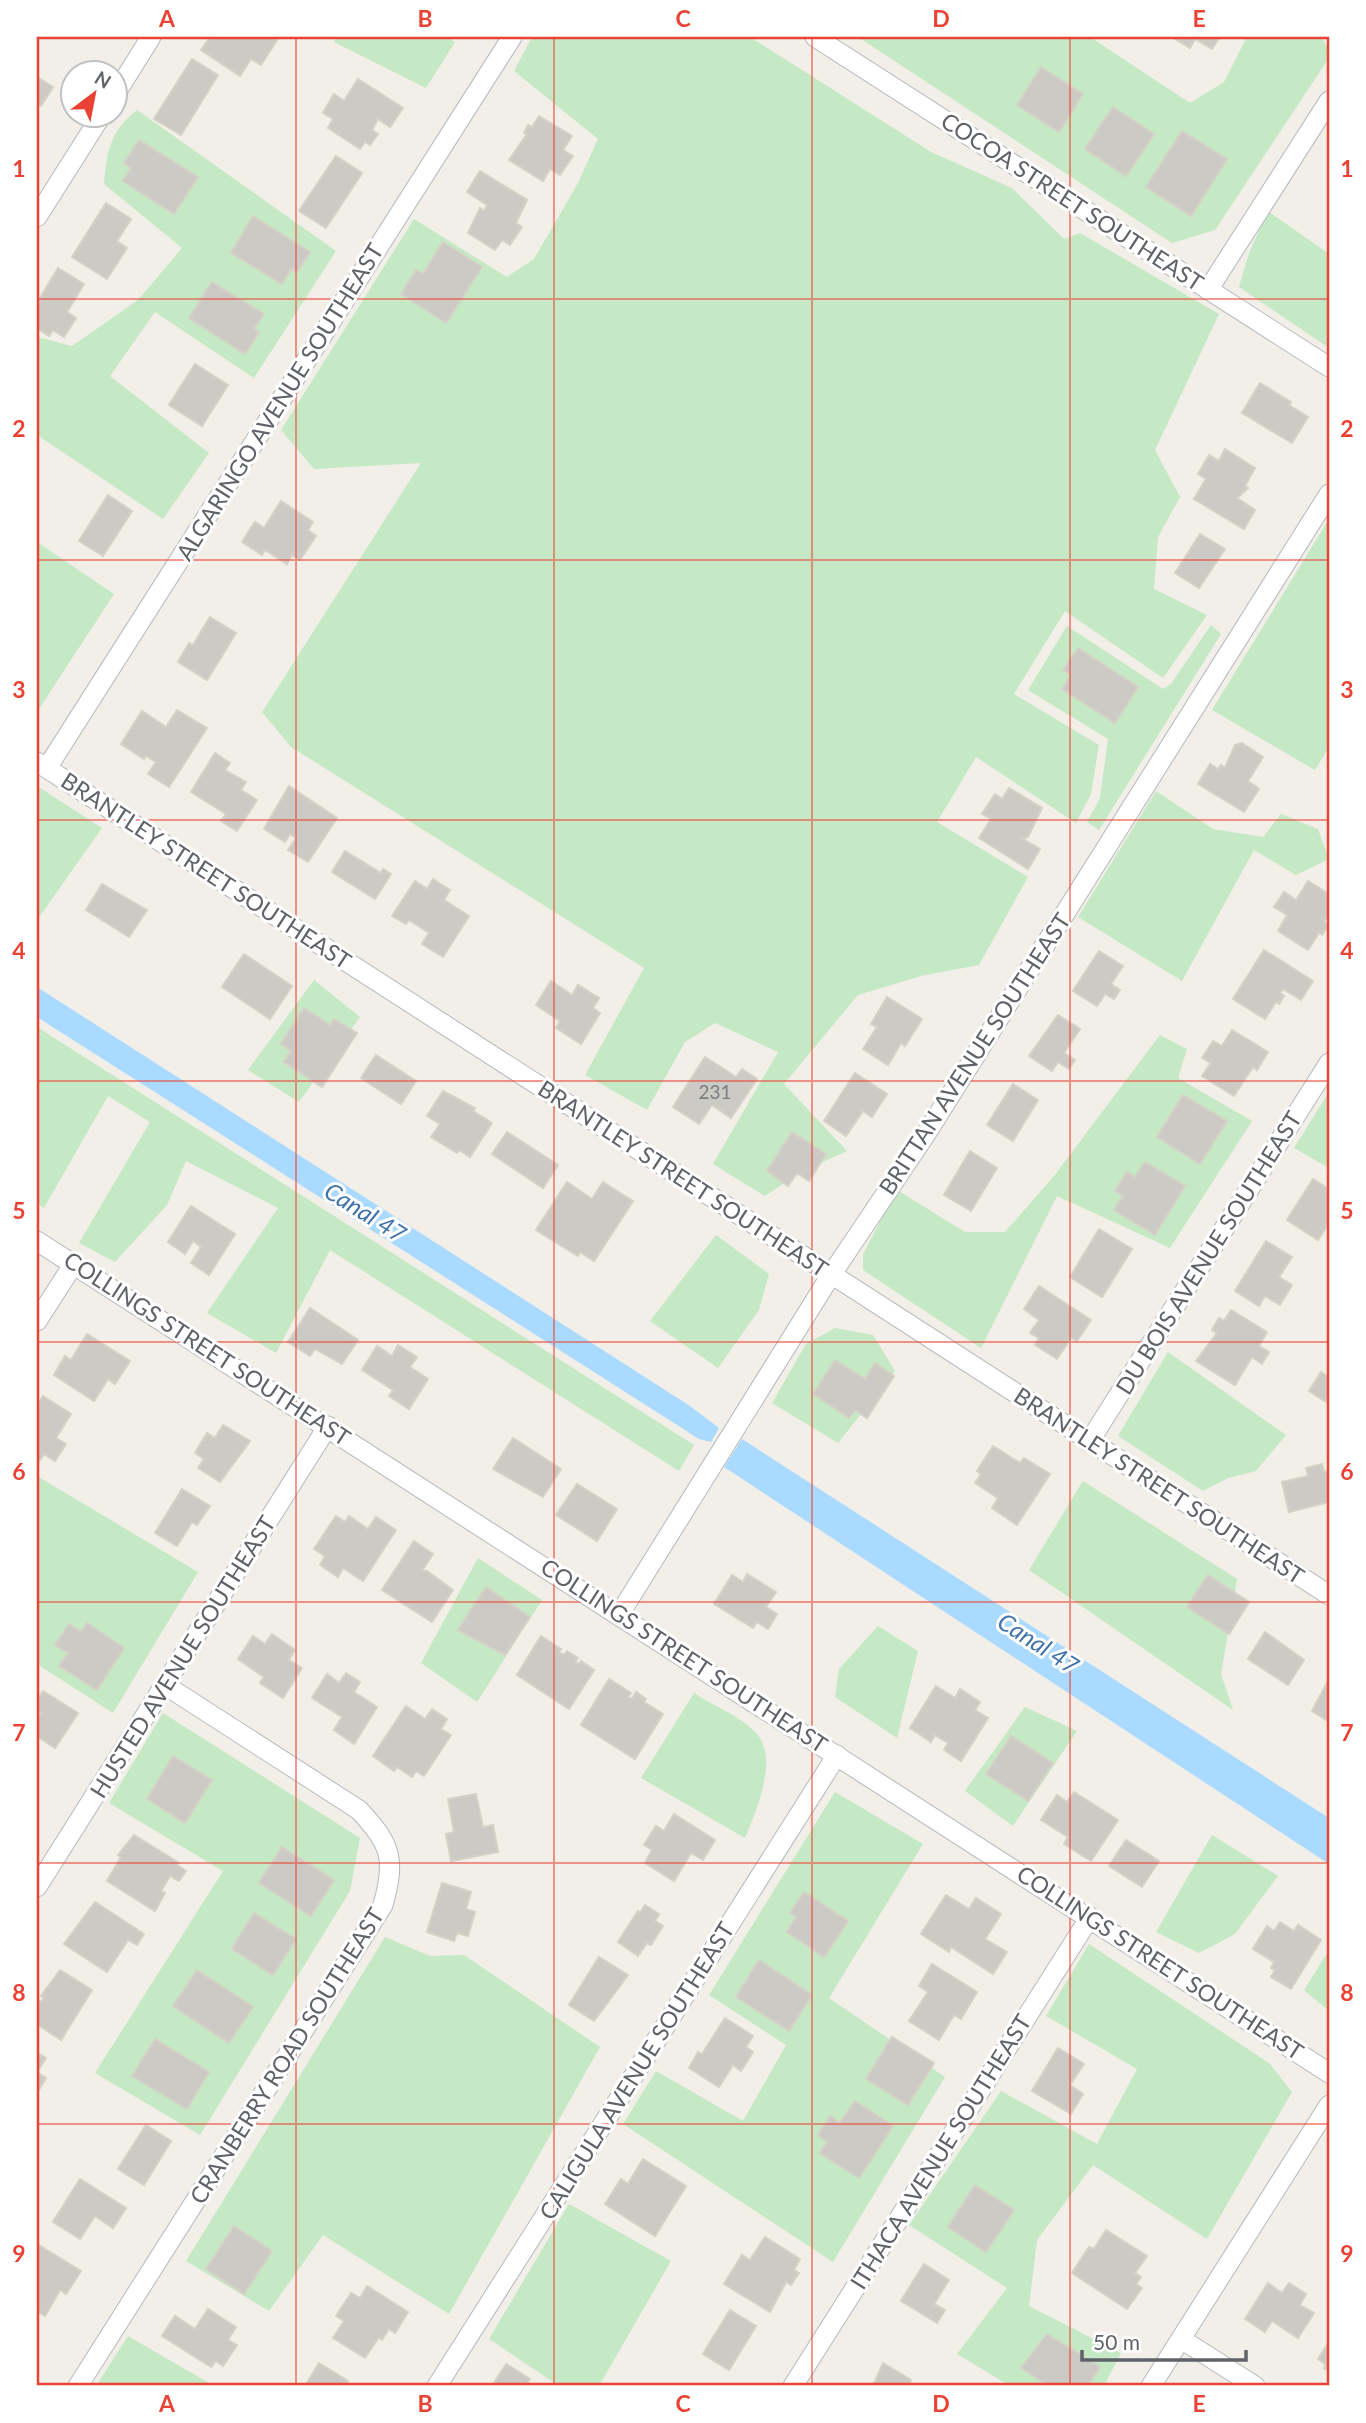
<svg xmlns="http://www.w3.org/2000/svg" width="1366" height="2423" font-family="Lato,sans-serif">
<rect width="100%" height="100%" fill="#f1efe8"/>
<g fill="#c5e8c5">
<polygon points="336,37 446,37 455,42 426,88 334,42"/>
<polygon points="532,37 750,37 931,152 1012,188 1064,239 1080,233 1219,314 1155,450 1180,497 1158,537 1154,589 1207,615 1163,678 1065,611 1014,694 1099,745 1091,794 1076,823 976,757 937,822 1028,877 979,965 921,976 858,995 784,1084 847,1151 799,1173 765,1196 713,1164 778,1052 715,1023 685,1042 647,1110 585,1075 644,968 291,747 262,712 421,463 314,469 281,430 414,219 507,277 534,259 578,183 598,139 514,71"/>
<polygon points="858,37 1090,37 1190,103 1224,82 1247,37 1321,37 1329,49 1329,58 1215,230 1172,243"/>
<path d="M137 110 336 251 254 378 155 312 110 376 209 453 163 519 37 435V337L72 346 138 300 182 248 104 184C107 150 110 132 137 110Z"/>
<polygon points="1268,211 1329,254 1329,348 1239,287 1249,253"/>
<polygon points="1329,519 1329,747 1315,770 1212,710"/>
<polygon points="37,542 114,594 37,712"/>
<polygon points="1211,625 1221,634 1099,830 1087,822 1100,798 1108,739 1028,690 1067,626 1163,689 1171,684"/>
<polygon points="37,786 102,828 37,920"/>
<polygon points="1156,791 1213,829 1263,837 1281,814 1318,829 1329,859 1296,875 1254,850 1182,981 1078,917"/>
<polygon points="314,980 360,1017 299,1102 248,1070"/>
<polygon points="37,1027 694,1445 679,1471 330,1250 276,1353 207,1313 278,1208 186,1161 167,1205 115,1262 79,1243 150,1122 108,1096 44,1208 37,1204"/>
<polygon points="1160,1035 1187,1049 1178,1078 1252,1121 1170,1248 1057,1196 981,1348 863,1270 863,1254 897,1190 965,1232 1005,1232 1054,1176"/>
<polygon points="1329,1092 1329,1168 1294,1148"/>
<polygon points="716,1235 769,1274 759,1310 718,1368 650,1321"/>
<polygon points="835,1328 873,1335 895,1371 838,1443 772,1403 806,1344"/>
<polygon points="1168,1352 1286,1435 1256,1471 1228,1478 1203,1491 1118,1436"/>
<polygon points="37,1476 198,1572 113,1713 37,1664"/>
<polygon points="1083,1481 1237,1579 1221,1674 1233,1710 1029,1570"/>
<polygon points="478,1558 542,1600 477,1702 421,1663"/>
<polygon points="878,1626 918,1651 897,1738 835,1697 839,1669"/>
<path d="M694 1693C712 1705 738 1715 754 1731 781 1756 756 1810 745 1838L641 1778Z"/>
<polygon points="1025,1707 1077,1731 1013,1826 965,1791"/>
<polygon points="163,1713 360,1838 350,1891 200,2135 95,2073 223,1871 109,1803"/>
<polygon points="835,1792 923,1844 829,1998 945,2077 833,2262 623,2124 656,2071 743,2121 786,2045 709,1995"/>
<polygon points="1212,1835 1278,1876 1235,1934 1199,1953 1156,1932"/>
<polygon points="385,1937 430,1956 464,1955 600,2047 449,2314 323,2235 269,2311 186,2261"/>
<polygon points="1089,1944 1269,2063 1292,2092 1207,2239 1093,2165 1037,2240 1029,2306 1121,2353 1104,2386 1010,2386 957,2354 1007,2288 909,2225 1001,2091 1097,2144 1137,2069 1046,2016"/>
<polygon points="1329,1950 1329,2011 1304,1990"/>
<polygon points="569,2204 671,2261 599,2386 559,2386 489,2339"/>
<polygon points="128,2336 214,2386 96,2386"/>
</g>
<g fill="#aadaff">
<polygon points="37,987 690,1406 719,1428 711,1442 699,1439 37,1017"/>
<polygon points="742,1439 1329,1818 1329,1864 724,1467"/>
</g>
<g fill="#cccac5" stroke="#d6d1c6" stroke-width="2">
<polygon points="210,37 279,37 261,65 251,59 240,76 201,50"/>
<polygon points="1172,37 1220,37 1212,49 1195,39 1190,48"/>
<polygon points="192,59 218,75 181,135 154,119"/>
<polygon points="1041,67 1083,94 1059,132 1017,105"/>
<polygon points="37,77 53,87 41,106 37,103"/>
<polygon points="358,79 403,108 390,127 378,119 372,130 378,134 370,145 365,142 360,149 328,128 333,119 323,113 334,94 344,101"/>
<polygon points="1113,107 1154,134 1126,176 1085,149"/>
<polygon points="539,116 572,136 563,150 573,156 560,175 550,169 543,181 509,160 527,134 524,133 528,125 532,127"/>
<polygon points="1182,131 1227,159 1191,216 1146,187"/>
<polygon points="139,140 198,177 174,214 123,181 131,168 124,163"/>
<polygon points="336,156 362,173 326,228 299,211"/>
<polygon points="480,171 527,200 516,223 522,227 510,245 502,240 495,250 468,233 480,208 484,211 487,205 467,192"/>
<polygon points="106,203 131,219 117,241 127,248 107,279 72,257"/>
<polygon points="253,216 310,252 297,272 291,269 282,284 231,253"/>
<polygon points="443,242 482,267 446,323 401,294 416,270 423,274"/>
<polygon points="58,268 84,284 67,312 76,318 64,337 53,330 49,336 37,328 37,303"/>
<polygon points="212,282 264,314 254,329 259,332 245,354 189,318"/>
<polygon points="195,364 228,385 202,426 169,405"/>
<polygon points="1260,383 1291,402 1289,405 1308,417 1292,443 1242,413"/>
<polygon points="1225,449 1255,468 1245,486 1248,488 1237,498 1255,510 1244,529 1194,499 1206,479 1198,474 1209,455 1219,461"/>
<polygon points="108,495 132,511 103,556 79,541"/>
<polygon points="281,501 313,522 308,530 316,536 300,560 292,555 287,564 265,550 262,555 242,542 255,522 264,528"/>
<polygon points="1200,534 1225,549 1199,588 1175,573"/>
<polygon points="210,617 236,633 207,680 178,662 189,643 193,645"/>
<polygon points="1078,648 1138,687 1115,723 1062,689 1071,675 1063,670"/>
<polygon points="177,710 207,728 169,787 148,774 156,762 146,756 144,759 121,744 142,711 166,727"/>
<polygon points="1242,743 1263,757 1248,781 1259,789 1244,812 1198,784 1210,764 1218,769 1221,765 1225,768 1235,745"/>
<polygon points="215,753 230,763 225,770 246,782 241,790 257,800 237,831 221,821 226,814 191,792"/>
<polygon points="289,786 337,818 308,862 288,850 296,838 290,834 285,842 264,829"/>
<polygon points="1009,788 1042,808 1028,837 1023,839 1040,849 1028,869 979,838 991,819 982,814 995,794 1002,799"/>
<polygon points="345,851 381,873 383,869 391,874 375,899 332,872"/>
<polygon points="433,879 450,890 444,900 469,916 443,957 422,944 429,933 409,920 406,924 392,916 415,881 427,889"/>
<polygon points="1308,881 1329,894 1329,920 1327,918 1324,922 1329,925 1322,935 1319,933 1308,950 1278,931 1287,915 1274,907 1284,892 1296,900"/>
<polygon points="102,884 147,910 129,937 86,910"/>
<polygon points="1264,950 1313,981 1301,1000 1283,989 1280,993 1284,996 1279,1004 1276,1002 1265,1019 1233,999"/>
<polygon points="1099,951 1123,966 1111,984 1120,990 1114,999 1105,994 1097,1006 1073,991"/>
<polygon points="244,954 292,986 270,1019 222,987"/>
<polygon points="551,981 572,995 578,985 599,998 593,1008 600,1013 581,1044 556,1028 560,1021 536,1005"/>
<polygon points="887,997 922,1019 905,1046 901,1043 888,1065 863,1049 877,1027 871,1024"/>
<polygon points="304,1008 330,1025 334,1019 357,1033 322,1087 284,1062 291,1051 281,1044"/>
<polygon points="1058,1015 1080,1029 1064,1053 1075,1060 1069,1069 1058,1062 1052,1071 1029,1056"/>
<polygon points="1232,1030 1268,1052 1257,1070 1253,1067 1234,1096 1202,1076 1211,1063 1202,1058 1213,1041 1222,1046"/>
<polygon points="376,1055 416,1081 401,1104 361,1078"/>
<polygon points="705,1057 736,1077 742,1069 757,1079 731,1118 712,1105 699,1124 673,1107"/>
<polygon points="855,1073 887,1094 872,1117 863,1111 846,1136 824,1121"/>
<polygon points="1013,1084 1038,1100 1013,1141 987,1125"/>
<polygon points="443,1091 475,1108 473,1111 492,1123 470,1157 459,1150 457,1153 431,1137 440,1124 427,1116"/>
<polygon points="1183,1095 1227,1121 1200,1164 1157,1137"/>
<polygon points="507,1132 558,1165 543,1188 492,1154"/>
<polygon points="792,1132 826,1154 809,1181 797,1173 788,1186 767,1171"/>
<polygon points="970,1151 997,1168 971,1211 944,1195"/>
<polygon points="1145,1162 1185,1186 1155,1235 1114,1210 1123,1196 1115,1191 1127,1172 1135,1177"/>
<polygon points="1313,1179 1329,1189 1329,1223 1318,1240 1287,1220"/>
<polygon points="567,1182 592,1199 603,1182 633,1201 594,1261 580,1252 578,1256 536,1230"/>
<polygon points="191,1206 235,1234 209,1275 191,1263 201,1247 193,1241 185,1254 168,1242"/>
<polygon points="1099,1229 1132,1249 1102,1297 1070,1277"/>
<polygon points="1266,1241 1292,1257 1279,1277 1292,1285 1280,1305 1265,1296 1259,1306 1235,1291"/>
<polygon points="1039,1286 1091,1320 1077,1341 1071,1338 1057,1359 1035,1345 1039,1338 1030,1333 1039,1320 1024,1309"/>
<polygon points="310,1308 358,1340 342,1364 315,1349 310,1356 288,1342"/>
<polygon points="1231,1310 1267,1332 1259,1346 1269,1352 1262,1364 1252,1357 1235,1385 1196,1361 1217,1333 1212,1330 1219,1318 1224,1321"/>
<polygon points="87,1334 130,1361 115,1384 108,1379 94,1401 54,1375 65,1356 71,1360"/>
<polygon points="398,1345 417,1357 410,1367 428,1379 409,1409 389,1396 393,1390 362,1370 377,1346 392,1356"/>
<polygon points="835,1360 865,1379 875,1363 894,1376 867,1418 855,1410 849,1418 813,1394"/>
<polygon points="1321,1372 1329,1377 1329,1404 1309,1391"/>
<polygon points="43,1396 71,1414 56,1438 66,1444 55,1461 44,1454 39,1462 37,1460 37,1406"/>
<polygon points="223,1425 250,1441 220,1482 198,1468 204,1459 195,1453 207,1433 215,1438"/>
<polygon points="513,1438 561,1469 543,1497 493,1469"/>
<polygon points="993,1446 1020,1463 1024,1458 1050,1474 1017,1525 992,1508 998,1498 975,1483 981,1474 977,1471"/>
<polygon points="1322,1464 1324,1472 1329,1471 1329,1502 1289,1512 1282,1482 1308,1476 1306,1468"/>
<polygon points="577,1484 617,1509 597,1541 556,1515"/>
<polygon points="182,1489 210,1506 197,1525 192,1522 177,1546 155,1533"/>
<polygon points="336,1516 345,1522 349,1516 368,1529 376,1517 396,1530 363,1581 343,1568 338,1577 320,1565 325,1556 314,1549"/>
<polygon points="414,1541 433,1554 422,1571 427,1571 453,1590 432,1622 382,1590"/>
<polygon points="747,1574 776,1592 766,1607 777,1614 768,1629 757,1622 753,1628 714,1604 732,1575 743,1582"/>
<polygon points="1208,1575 1249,1602 1229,1634 1187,1607"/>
<polygon points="486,1587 530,1617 505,1655 458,1630"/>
<polygon points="87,1623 124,1648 97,1690 59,1666 68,1653 55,1645 69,1624 81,1632"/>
<polygon points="1265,1632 1304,1660 1288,1685 1248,1659"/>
<polygon points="272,1634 295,1650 289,1660 302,1668 283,1698 260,1683 264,1677 238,1659 253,1636 265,1644"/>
<polygon points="541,1636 561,1649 559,1652 564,1655 567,1651 578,1658 575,1662 579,1664 581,1661 594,1670 569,1709 517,1675"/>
<polygon points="346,1673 360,1682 354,1692 377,1707 354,1744 334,1730 342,1717 312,1698 327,1674 339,1683"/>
<polygon points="609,1679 631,1693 628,1697 632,1699 636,1692 646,1699 644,1702 663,1714 635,1759 581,1725"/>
<polygon points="1329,1679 1329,1722 1312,1711"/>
<polygon points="936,1686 955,1698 960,1689 980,1702 975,1710 988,1718 961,1761 944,1750 948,1743 935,1735 931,1742 910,1728"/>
<polygon points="43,1691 78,1713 55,1748 37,1736 37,1719 41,1713 37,1710 37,1701"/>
<polygon points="406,1706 425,1719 432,1709 447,1719 441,1729 451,1735 424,1776 416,1771 412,1777 397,1767 394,1771 373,1756"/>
<polygon points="1011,1736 1053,1763 1028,1801 986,1774"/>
<polygon points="173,1756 212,1780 185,1823 147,1799"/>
<polygon points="1074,1792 1118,1820 1091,1861 1064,1844 1068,1837 1041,1820 1057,1795 1067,1802"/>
<polygon points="476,1794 483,1827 493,1825 498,1852 451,1861 446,1834 454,1832 448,1799"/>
<polygon points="674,1814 715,1840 703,1860 691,1853 674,1881 645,1863 652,1850 644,1845 656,1826 664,1831"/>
<polygon points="134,1835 179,1863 177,1865 186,1871 179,1881 170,1876 161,1891 165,1893 155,1911 107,1881 121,1857 118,1855"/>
<polygon points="1126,1840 1159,1861 1142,1887 1109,1866"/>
<polygon points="282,1847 334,1880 311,1916 259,1883"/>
<polygon points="442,1883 471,1892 466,1909 475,1912 468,1936 457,1933 454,1941 427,1932"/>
<polygon points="804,1892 848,1921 824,1957 787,1932 796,1917 790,1913"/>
<polygon points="946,1895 969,1909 976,1898 1001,1914 985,1939 1007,1952 993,1974 951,1947 949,1952 921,1934"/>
<polygon points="95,1902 144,1934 137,1945 128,1940 107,1972 64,1944"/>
<polygon points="645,1905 659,1914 655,1921 663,1926 651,1945 647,1943 638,1956 618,1942 638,1911 640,1913"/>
<polygon points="254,1913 296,1939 273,1975 232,1949"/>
<polygon points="1280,1922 1294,1931 1298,1925 1321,1940 1291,1989 1271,1977 1275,1970 1271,1968 1274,1962 1253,1949 1267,1926 1274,1931"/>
<polygon points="599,1957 628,1975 594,2021 569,2005"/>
<polygon points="759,1960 812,1995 789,2031 736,1997"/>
<polygon points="932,1964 977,1992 961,2019 954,2015 939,2040 909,2021 928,1992 919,1986"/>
<polygon points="60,1970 92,1990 61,2040 37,2024 37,1999 41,2002 44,1998 41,1996"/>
<polygon points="197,1970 253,2007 229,2043 173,2006"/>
<polygon points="725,2018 753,2036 746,2047 753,2052 741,2071 733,2065 719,2087 689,2068 698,2052 702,2054"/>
<polygon points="892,2037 934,2063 908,2105 866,2079"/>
<polygon points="155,2039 209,2072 187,2109 132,2076"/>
<polygon points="1058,2048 1084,2064 1070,2085 1083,2094 1071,2114 1032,2091"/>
<polygon points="37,2053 46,2058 37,2072 46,2078 37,2093"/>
<polygon points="855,2101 893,2126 859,2178 820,2153 827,2142 818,2135 830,2116 840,2123"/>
<polygon points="146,2125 171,2141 144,2185 118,2169"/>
<polygon points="643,2159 686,2186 655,2236 605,2204 621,2179 628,2184"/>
<polygon points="80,2179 126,2208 113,2228 95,2216 80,2239 53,2222"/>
<polygon points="975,2185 1014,2210 986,2252 948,2227"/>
<polygon points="234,2226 272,2251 244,2294 206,2269"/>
<polygon points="1106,2230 1147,2256 1135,2273 1141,2277 1136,2284 1142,2288 1127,2309 1072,2273 1089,2247 1094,2249"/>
<polygon points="765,2237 800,2259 794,2270 799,2273 791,2285 786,2282 770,2312 724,2284 742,2255 750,2260"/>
<polygon points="37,2244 81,2271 66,2294 60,2290 45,2316 37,2311"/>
<polygon points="924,2264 949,2280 934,2304 945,2310 937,2323 901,2301"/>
<polygon points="1268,2283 1282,2293 1289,2283 1306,2294 1300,2305 1314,2313 1298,2338 1272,2321 1265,2332 1245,2319"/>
<polygon points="367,2286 408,2312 395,2333 389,2329 382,2340 379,2337 365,2358 333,2338 344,2321 336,2316 351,2293 360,2298"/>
<polygon points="208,2309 236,2327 228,2340 237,2345 223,2366 216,2361 211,2367 162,2336 175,2316 195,2329"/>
<polygon points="730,2310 756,2326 729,2370 703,2354"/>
<polygon points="1047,2334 1100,2367 1088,2386 1049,2386 1021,2368"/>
<polygon points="1329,2342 1329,2372 1324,2368 1326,2365 1318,2359"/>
<polygon points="319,2363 348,2381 345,2386 305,2386"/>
<polygon points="883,2363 911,2380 909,2386 873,2386"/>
<polygon points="506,2364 530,2379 525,2386 492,2386"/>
</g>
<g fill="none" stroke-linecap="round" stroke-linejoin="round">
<defs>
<g id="minor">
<polyline points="815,37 1329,367"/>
<polyline points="116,93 151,37"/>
<polyline points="37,217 101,116"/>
<polyline points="1208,290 1329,101"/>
<polyline points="37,762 1329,1595"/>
<polyline points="47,768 512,37"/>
<polyline points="37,1241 1329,2073"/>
<polyline points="37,1321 73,1265"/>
<polyline points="1089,1442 1329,1063"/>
<polyline points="619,1615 831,1275 926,1134 1329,494"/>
<polyline points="37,1887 328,1426"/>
<polyline points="1181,2339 1255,2386"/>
<path d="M78 2386 383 1905C396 1859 391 1844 359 1810L165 1685"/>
<polyline points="437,2386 837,1755"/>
<polyline points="793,2386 1090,1917"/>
<polyline points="1151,2386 1329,2105"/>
</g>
</defs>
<use href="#minor" stroke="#b5b8bc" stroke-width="21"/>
<use href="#minor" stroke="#fff" stroke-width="19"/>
</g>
<path fill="none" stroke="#ea4335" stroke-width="2" stroke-opacity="0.55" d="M296 37V2386M554 37V2386M812 37V2386M1070 37V2386M37 299H1329M37 560H1329M37 820H1329M37 1081H1329M37 1342H1329M37 1602H1329M37 1863H1329M37 2124H1329"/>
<g text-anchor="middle" stroke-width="6" stroke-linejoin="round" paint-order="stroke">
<g font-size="19" fill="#7a7d7f">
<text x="715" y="1099">231</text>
</g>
<g font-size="23" fill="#5f6368" stroke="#fff">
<text transform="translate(1072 202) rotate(33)" y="8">COCOA STREET SOUTHEAST</text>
<text transform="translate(280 402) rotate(-58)" y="8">ALGARINGO AVENUE SOUTHEAST</text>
<text transform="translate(206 871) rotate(33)" y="8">BRANTLEY STREET SOUTHEAST</text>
<text transform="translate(975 1054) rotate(-57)" y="8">BRITTAN AVENUE SOUTHEAST</text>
<text transform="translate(683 1179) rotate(33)" y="8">BRANTLEY STREET SOUTHEAST</text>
<text transform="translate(1209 1253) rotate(-58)" y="8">DU BOIS AVENUE SOUTHEAST</text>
<text transform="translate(207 1349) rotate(33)" y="8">COLLINGS STREET SOUTHEAST</text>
<text transform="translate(1159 1486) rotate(33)" y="8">BRANTLEY STREET SOUTHEAST</text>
<text transform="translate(684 1656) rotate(33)" y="8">COLLINGS STREET SOUTHEAST</text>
<text transform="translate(183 1657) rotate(-58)" y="8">HUSTED AVENUE SOUTHEAST</text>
<text transform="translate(1160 1963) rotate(33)" y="8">COLLINGS STREET SOUTHEAST</text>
<text transform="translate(287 2056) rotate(-58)" y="8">CRANBERRY ROAD SOUTHEAST</text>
<text transform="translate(637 2071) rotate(-58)" y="8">CALIGULA AVENUE SOUTHEAST</text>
<text transform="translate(941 2152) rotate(-58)" y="8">ITHACA AVENUE SOUTHEAST</text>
</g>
<g font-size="24" font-style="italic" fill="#4174aa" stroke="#fff">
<text transform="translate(365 1213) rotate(32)" y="8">Canal 47</text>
<text transform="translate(1038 1644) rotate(33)" y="8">Canal 47</text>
</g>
</g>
<rect width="1366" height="2423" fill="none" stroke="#ffffff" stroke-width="77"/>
<g transform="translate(94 94) rotate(32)"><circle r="33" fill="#ffffff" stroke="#bfc1c3" stroke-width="2"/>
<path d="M0-5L12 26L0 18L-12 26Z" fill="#ea4335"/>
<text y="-10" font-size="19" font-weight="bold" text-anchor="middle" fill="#5f6368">N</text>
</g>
<path d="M1082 2350v10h164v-10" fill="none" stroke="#5f6368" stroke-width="3.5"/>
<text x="1093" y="2350" font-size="21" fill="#5f6368" stroke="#ffffff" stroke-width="5" paint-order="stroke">50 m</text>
<rect x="38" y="38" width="1290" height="2346" fill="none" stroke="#ea4335" stroke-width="2.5"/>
<g font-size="23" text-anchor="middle" font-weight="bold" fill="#ea4335">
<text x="167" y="27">A</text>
<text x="425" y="27">B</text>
<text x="683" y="27">C</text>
<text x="941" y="27">D</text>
<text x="1199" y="27">E</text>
<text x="19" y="177">1</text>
<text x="1347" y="177">1</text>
<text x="19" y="437">2</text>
<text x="1347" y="437">2</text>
<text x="19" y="698">3</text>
<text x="1347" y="698">3</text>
<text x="19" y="959">4</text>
<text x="1347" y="959">4</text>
<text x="19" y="1219">5</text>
<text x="1347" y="1219">5</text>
<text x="19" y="1480">6</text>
<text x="1347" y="1480">6</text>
<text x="19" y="1741">7</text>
<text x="1347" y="1741">7</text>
<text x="19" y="2001">8</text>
<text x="1347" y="2001">8</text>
<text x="19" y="2262">9</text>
<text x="1347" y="2262">9</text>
<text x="167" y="2412">A</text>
<text x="425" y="2412">B</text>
<text x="683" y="2412">C</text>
<text x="941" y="2412">D</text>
<text x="1199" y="2412">E</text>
</g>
</svg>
